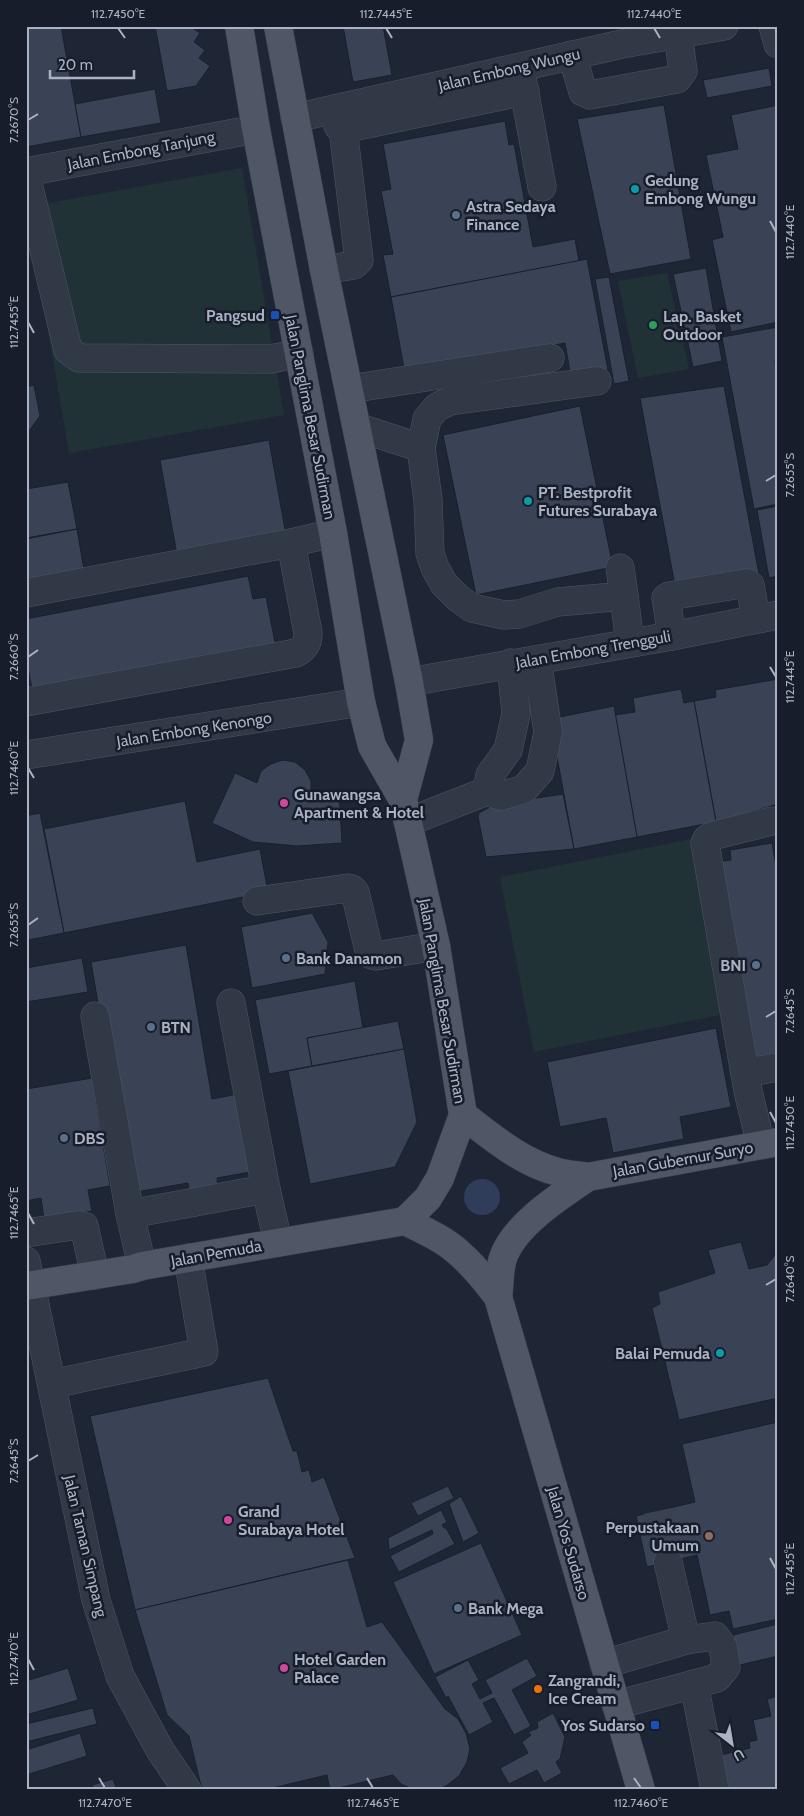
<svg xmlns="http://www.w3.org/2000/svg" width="804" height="1816" font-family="Cabin,sans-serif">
<rect width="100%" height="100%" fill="#1e2635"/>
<g fill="#203236">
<polygon points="242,168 284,415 69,453 27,207"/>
<polygon points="667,273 689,369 638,378 618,281"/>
<polygon points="696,838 730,1013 534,1052 500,877"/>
</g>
<circle fill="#2f3d5b" cx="482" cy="1197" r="18"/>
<g fill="#3a4356" stroke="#191f2c">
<polygon points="26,26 61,26 81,137 26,147"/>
<polygon points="155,26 192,26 191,27 200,33 194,42 205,50 199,58 210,66 196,86 167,91"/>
<polygon points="343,26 383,26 392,75 353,82"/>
<polygon points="769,68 772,86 707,98 703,80"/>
<polygon points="155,89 161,123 81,137 75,104"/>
<polygon points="664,105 691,259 610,274 577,119"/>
<polygon points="778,105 778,322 731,332 712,240 723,237 706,155 738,149 731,115"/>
<polygon points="505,121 509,145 514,144 533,247 575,239 579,261 391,297 383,255 393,254 381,191 391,189 383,144"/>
<polygon points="587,259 608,370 571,377 565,343 405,374 391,297"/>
<polygon points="706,268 722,361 693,367 673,274"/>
<polygon points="609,277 629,381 614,384 595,279"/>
<polygon points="778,327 778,359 775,360 778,375 778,504 754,509 722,337"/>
<polygon points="34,385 40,416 26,435 26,387"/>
<polygon points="724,386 759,574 676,591 640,398"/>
<polygon points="580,406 613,567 476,595 443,435"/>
<polygon points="269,440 286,535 177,555 160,460"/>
<polygon points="68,482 77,529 26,538 26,489"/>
<polygon points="778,506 778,576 769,578 757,510"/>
<polygon points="77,529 86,581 26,592 26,539"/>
<polygon points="248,576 253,599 266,597 277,652 34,699 26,658 26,619"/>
<polygon points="778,679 778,804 716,822 694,701 716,697 715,690"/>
<polygon points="681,689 684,703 694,701 716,822 637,837 615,715 635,712 633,698"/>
<polygon points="614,706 637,837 574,849 550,719"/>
<polygon points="283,760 295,762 305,770 311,781 311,793 339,792 342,843 297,846 253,842 212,823 235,773 257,783 261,771 271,764"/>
<polygon points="563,794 574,849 486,857 478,817 479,813 490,807 517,801"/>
<polygon points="185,801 197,862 260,849 268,892 64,933 44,829"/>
<polygon points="40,813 64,933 28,940 26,930 26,816"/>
<polygon points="772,843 778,877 778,1053 751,1058 715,862 731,860 730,850"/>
<polygon points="312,913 328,942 325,974 252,988 241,927"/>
<polygon points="186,945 212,1099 243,1093 256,1171 217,1178 218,1191 190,1196 188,1183 130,1193 91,962"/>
<polygon points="82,958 88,992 26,1002 26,968"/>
<polygon points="355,981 363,1028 307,1038 312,1066 269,1074 255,1000"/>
<polygon points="398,1021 404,1049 312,1066 307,1038"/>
<polygon points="716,1028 731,1107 680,1117 684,1139 613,1153 606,1118 560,1127 547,1062"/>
<polygon points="404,1049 417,1122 395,1167 310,1184 288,1071"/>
<polygon points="92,1078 110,1186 88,1190 92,1211 44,1219 41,1198 26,1201 26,1089"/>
<polygon points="741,1242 749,1269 767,1265 778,1251 778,1398 679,1420 652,1308 660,1304 658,1292 715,1273 708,1250"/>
<polygon points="268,1378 293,1451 297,1451 302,1472 309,1470 312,1482 324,1477 355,1558 135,1610 90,1416"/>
<polygon points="778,1422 778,1619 733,1629 729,1611 710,1615 697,1555 647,1567 636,1516 695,1502 682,1444"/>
<polygon points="448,1486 454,1498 418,1516 411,1503"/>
<polygon points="461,1496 479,1533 463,1542 449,1504"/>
<polygon points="441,1510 447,1522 442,1525 444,1528 446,1528 455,1544 399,1572 390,1556 433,1534 432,1530 389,1550 388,1538"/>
<polygon points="481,1543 522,1635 434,1674 393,1582"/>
<polygon points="348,1560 367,1627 382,1622 445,1709 458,1719 466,1733 470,1749 467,1762 459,1776 446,1786 435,1790 415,1790 401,1784 393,1775 330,1790 327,1775 264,1790 206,1790 201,1786 189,1736 167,1715 135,1610"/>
<polygon points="778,1624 778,1656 740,1665 733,1635"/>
<polygon points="527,1658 537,1676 512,1690 531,1726 514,1735 494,1698 483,1703 493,1722 469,1735 448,1696 446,1698 435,1677 468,1660 479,1680 472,1684 480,1699 492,1693 485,1680"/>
<polygon points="68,1668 78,1700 26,1715 26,1681"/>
<polygon points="778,1696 778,1790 721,1790 713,1757 750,1748 749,1742 757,1740 753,1720 771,1716 767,1699"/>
<polygon points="93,1708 97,1724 26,1742 26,1724"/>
<polygon points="553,1713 565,1737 560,1759 556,1762 562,1773 544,1783 537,1770 509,1784 500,1768 528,1753 522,1742 531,1735 528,1732 538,1728 537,1722"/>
<polygon points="80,1733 87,1756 26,1775 26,1750"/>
<polygon points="113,1779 117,1790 94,1790 92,1785"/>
</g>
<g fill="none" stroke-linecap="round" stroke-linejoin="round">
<polyline stroke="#3a4251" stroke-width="28" stroke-dasharray="28 14" stroke-linecap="butt" points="657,1511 668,1562"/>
<defs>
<g id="minor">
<polyline points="773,26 778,44"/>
<polyline points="572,55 583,92 590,95 677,79 683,71 678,34"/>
<polyline points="521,73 542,187"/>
<polyline points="334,109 338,126 343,129 525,91"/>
<polyline points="295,118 622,44 724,26"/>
<polyline points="26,172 256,129"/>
<polyline points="26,175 68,350 79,358 271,359 299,353"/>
<polyline points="324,270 354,265 359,260 343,129"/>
<polyline points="597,381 450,401 437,407 427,419 421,448 428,500 430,553 435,568 444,584 458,598 472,608 504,615 519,614 558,602 624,596 630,643"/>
<polyline points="349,389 550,358"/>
<polyline points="357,427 421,448"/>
<polyline points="620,568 624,596"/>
<polyline points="26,593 291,543 333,533"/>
<polyline points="672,636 666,598 669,596 747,583 750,585 756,619"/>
<polyline points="409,682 672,636 778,615"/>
<path d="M26 702 296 653C305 648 308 643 308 633L291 543"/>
<polyline points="26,755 361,702"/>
<polyline points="487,791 490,775 508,750 516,714 511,663"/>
<polyline points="408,822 487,791 501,796 524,789 540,771 548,732 537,660"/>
<polyline points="257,901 348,888 352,889 355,892 369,951 372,955 376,956 436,946"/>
<polyline points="231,1003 266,1189"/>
<polyline points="95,1016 130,1214 142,1266"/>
<polyline points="745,1073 778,1067"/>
<polyline points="761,1145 748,1091 705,843 707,839 712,836 772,821"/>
<polyline points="130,1214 266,1189 278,1242"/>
<polyline points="26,1233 79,1225 84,1226 95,1275"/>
<polyline points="26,1261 96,1600 120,1676 160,1750 187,1790"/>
<polyline points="52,1384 204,1352 188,1258"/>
<polyline points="668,1562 686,1640"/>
<polyline points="604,1664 686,1640 715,1636 723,1647 726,1667 717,1678 616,1705"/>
<polyline points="694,1684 715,1790"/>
</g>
<g id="major">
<polyline points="278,26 324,270 409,682 419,740 403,800"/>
<path d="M463 1115C492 1137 522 1163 558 1172 567 1175 578 1175 588 1177L778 1142"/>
<path d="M405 1221C423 1230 444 1239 459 1253 474 1266 486 1281 498 1297L641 1790"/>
<polyline points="26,1286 133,1269 142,1266 405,1221 428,1198 440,1178 463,1115 436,946 403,800 372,746 361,702 333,533 256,129 239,26"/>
<path d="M498 1297C500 1285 499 1270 503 1258 514 1225 560 1196 588 1177"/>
</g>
</defs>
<use href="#minor" stroke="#4f5564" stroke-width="29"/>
<use href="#major" stroke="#3b414f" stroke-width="29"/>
<use href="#minor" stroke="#313846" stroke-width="28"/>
<use href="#major" stroke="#4f5766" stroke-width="28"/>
</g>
<path fill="none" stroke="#abb2c3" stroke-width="2" d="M118 28 125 38M386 28 392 38M654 28 660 38M28 120 38 114M770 221 776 232M28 322 34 333M766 481 776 475M28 657 38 650M770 667 776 677M28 768 34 778M28 925 38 918M766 1017 776 1011M770 1112 776 1123M28 1213 34 1224M766 1285 776 1279M28 1461 38 1455M770 1558 776 1569M28 1659 34 1670M99 1778 105 1788M367 1778 373 1788M634 1778 641 1788"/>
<g fill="#0f9aa8" stroke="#171d2a" stroke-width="2">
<circle cx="635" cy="189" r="5"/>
<circle cx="528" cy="501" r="5"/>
<circle cx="720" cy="1353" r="5"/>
</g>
<g fill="#5c6f8a" stroke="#171d2a" stroke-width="2">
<circle cx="456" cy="215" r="5"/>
<circle cx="286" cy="958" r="5"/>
<circle cx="756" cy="965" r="5"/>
<circle cx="151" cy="1027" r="5"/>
<circle cx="64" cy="1138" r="5"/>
<circle cx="458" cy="1608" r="5"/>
</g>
<g fill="#1a4fb4" stroke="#171d2a" stroke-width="2">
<rect x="270" y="310" width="10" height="10" rx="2.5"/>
<rect x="650" y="1720" width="10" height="10" rx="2.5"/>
</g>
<circle fill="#2e9e5b" stroke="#171d2a" stroke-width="2" cx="653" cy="325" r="5"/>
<g fill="#d1479c" stroke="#171d2a" stroke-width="2">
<circle cx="284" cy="803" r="5"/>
<circle cx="228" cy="1520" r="5"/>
<circle cx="284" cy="1668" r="5"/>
</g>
<circle fill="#8d6e63" stroke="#171d2a" stroke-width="2" cx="709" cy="1536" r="5"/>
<circle fill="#e8710a" stroke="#171d2a" stroke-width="2" cx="538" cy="1689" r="5"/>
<g text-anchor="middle" stroke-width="5" stroke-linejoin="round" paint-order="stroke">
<g font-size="16" fill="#abb2c3" stroke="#171d2a">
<text transform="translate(509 69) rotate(-13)" y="6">Jalan Embong Wungu</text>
<text transform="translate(141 150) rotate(-11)" y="6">Jalan Embong Tanjung</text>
<text transform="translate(311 417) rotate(79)" y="6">Jalan Panglima Besar Sudirman</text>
<text transform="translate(593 649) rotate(-10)" y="6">Jalan Embong Trengguli</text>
<text transform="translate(194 729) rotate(-9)" y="6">Jalan Embong Kenongo</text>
<text transform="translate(443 1001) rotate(80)" y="6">Jalan Panglima Besar Sudirman</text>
<text transform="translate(683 1159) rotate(-10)" y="6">Jalan Gubernur Suryo</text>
<text transform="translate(216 1253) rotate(-10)" y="6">Jalan Pemuda</text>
<text transform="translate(569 1543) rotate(74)" y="6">Jalan Yos Sudarso</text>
<text transform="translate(86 1546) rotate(77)" y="6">Jalan Taman Simpang</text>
</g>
<g font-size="16" font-weight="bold" fill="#abb2c3" stroke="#171d2a" text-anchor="start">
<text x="645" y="186">Gedung<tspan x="645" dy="18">Embong Wungu</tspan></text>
<text x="466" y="212">Astra Sedaya<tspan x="466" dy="18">Finance</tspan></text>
<text x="265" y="321" text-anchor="end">Pangsud</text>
<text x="663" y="322">Lap. Basket<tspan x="663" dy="18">Outdoor</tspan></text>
<text x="538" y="498">PT. Bestprofit<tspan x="538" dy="18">Futures Surabaya</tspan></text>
<text x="294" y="800">Gunawangsa<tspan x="294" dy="18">Apartment &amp; Hotel</tspan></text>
<text x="296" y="964">Bank Danamon</text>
<text x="746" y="971" text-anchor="end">BNI</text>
<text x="161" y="1033">BTN</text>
<text x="74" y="1144">DBS</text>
<text x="710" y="1359" text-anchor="end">Balai Pemuda</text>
<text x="238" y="1517">Grand<tspan x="238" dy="18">Surabaya Hotel</tspan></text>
<text x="699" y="1533" text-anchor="end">Perpustakaan<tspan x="699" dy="18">Umum</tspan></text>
<text x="468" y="1614">Bank Mega</text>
<text x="294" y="1665">Hotel Garden<tspan x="294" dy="18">Palace</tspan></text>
<text x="548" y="1686">Zangrandi,<tspan x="548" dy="18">Ice Cream</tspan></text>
<text x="645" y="1731" text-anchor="end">Yos Sudarso</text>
</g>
</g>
<rect width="804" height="1816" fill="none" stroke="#171d2a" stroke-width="55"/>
<g transform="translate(732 1744) rotate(149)" stroke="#171d2a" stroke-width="4" paint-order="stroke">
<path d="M0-4L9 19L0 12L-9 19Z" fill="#abb2c3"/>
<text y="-8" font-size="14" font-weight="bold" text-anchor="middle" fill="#abb2c3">U</text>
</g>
<path d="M50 70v8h84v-8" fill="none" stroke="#abb2c3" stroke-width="2.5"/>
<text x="58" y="70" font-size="15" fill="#abb2c3" stroke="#171d2a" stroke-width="4" paint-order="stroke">20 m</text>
<rect x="28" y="28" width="748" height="1760" fill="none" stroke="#abb2c3" stroke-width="2"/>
<g font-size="12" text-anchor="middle" fill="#abb2c3">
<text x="118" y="18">112.7450°E</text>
<text x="386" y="18">112.7445°E</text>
<text x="654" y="18">112.7440°E</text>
<text transform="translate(14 120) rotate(-90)" y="4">7.2670°S</text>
<text transform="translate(790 232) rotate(-90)" y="4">112.7440°E</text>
<text transform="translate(14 322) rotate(-90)" y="4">112.7455°E</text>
<text transform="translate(790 475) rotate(-90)" y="4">7.2655°S</text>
<text transform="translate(14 657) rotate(-90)" y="4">7.2660°S</text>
<text transform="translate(790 677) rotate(-90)" y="4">112.7445°E</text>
<text transform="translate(14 768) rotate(-90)" y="4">112.7460°E</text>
<text transform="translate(14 925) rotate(-90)" y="4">7.2655°S</text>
<text transform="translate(790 1011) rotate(-90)" y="4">7.2645°S</text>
<text transform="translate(790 1123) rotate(-90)" y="4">112.7450°E</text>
<text transform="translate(14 1213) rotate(-90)" y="4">112.7465°E</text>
<text transform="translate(790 1279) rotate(-90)" y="4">7.2640°S</text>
<text transform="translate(14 1461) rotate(-90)" y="4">7.2645°S</text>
<text transform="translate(790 1569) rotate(-90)" y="4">112.7455°E</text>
<text transform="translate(14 1659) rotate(-90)" y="4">112.7470°E</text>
<text x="105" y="1807">112.7470°E</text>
<text x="373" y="1807">112.7465°E</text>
<text x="641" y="1807">112.7460°E</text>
</g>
</svg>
